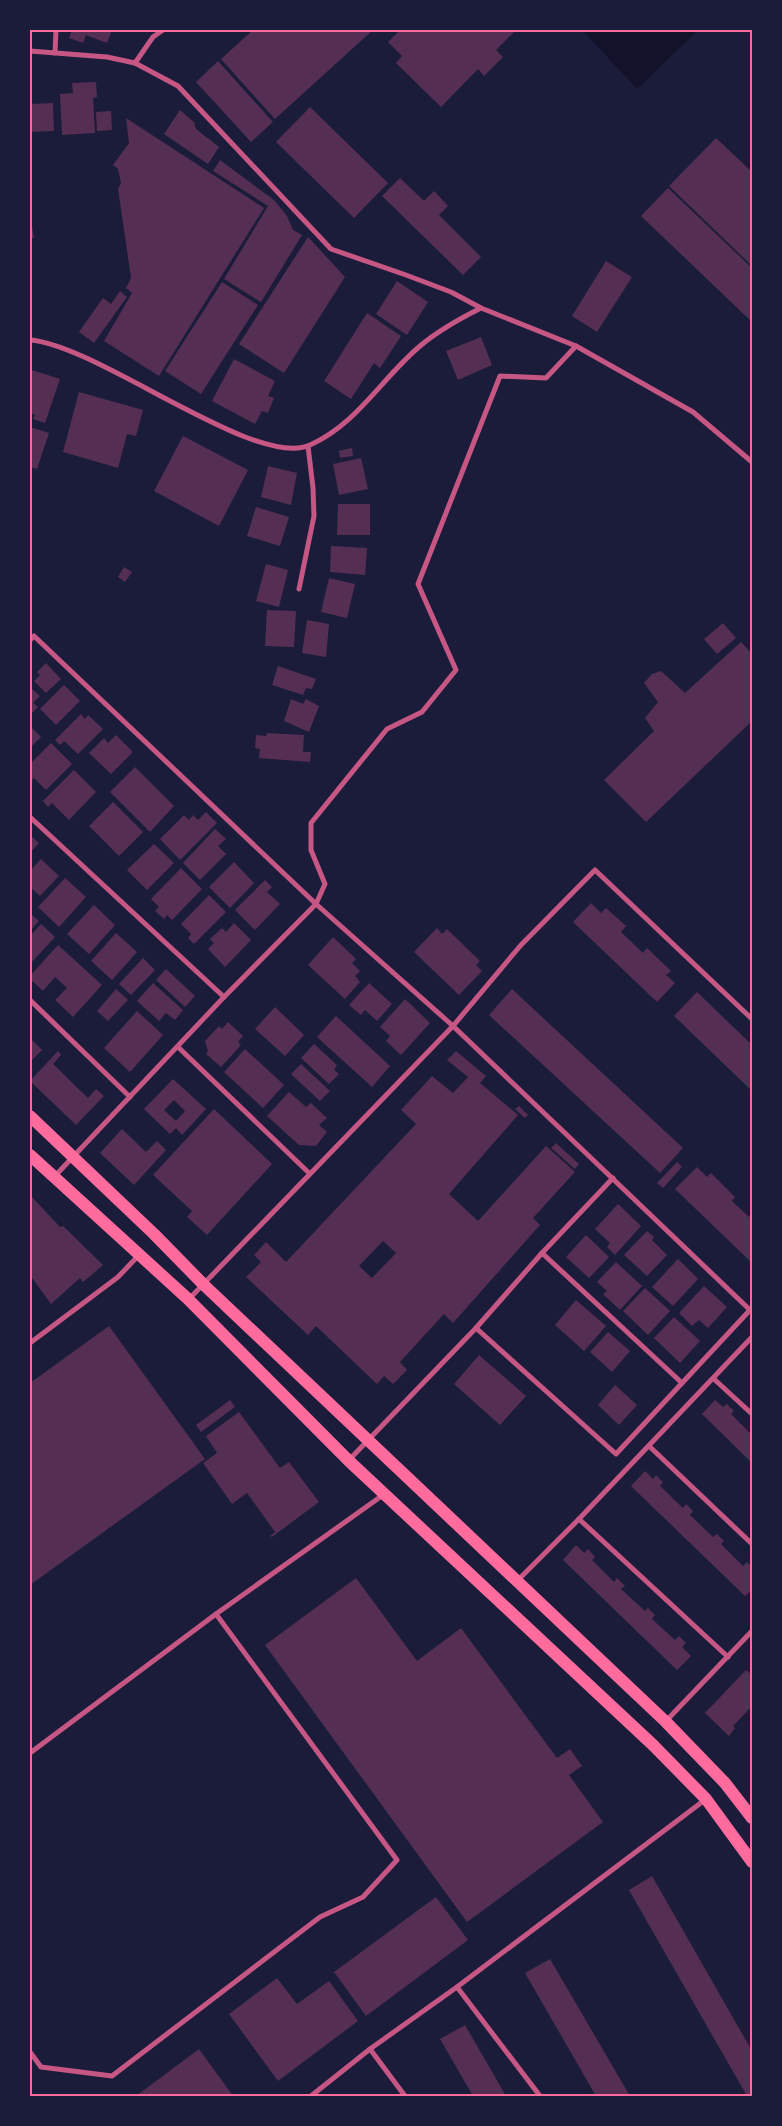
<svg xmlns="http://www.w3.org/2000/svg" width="782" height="2126" font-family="'Zilla Slab',serif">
<rect width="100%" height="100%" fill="#1b1b3a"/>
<polygon fill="#12122b" points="582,30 698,30 637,89"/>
<g fill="#542f53" fill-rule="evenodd">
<polygon points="72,30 112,30 107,43 86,35 83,43 69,38"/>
<polygon points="253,30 373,30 275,119 221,59"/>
<polygon points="400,30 513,30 514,32 496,50 503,57 484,76 478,69 441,107 396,63 402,56 388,42"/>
<polygon points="218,61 273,122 251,142 196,82"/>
<polygon points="96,82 97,97 93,98 95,133 62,135 60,94 73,93 72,83"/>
<polygon points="53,103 54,131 30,132 30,104"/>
<polygon points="310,107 388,183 354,218 276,142"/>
<polygon points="180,110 194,122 196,129 219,147 208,164 164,134"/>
<polygon points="111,111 112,130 97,131 96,112"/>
<polygon points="126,118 264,208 159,376 104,341 132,293 126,288 131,278 118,189 121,183 118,169 113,165 129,143"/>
<polygon points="716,138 752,172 752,266 669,186"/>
<polygon points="220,160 274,200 287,216 293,230 302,235 261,302 224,279 268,206 213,171"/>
<polygon points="400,178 424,201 434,191 448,206 439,215 481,257 463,275 382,196"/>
<polygon points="668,188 752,268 752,322 641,216"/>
<polygon points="30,213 34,238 30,238"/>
<polygon points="308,237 345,277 284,373 239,344"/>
<polygon points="606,261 632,277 597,332 572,316"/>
<polygon points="397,281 428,302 407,335 376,314"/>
<polygon points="222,282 258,305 201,394 165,371"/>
<polygon points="120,291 127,297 94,343 79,332 103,298 111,304"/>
<polygon points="367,313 401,336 380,368 374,363 351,399 324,381"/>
<polygon points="481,337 492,365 458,380 446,351"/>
<polygon points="234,359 275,381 268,396 274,398 268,413 262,411 255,424 212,401"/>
<polygon points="32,370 60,379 45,423 33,419 35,415 30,413"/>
<polygon points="79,392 143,410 136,436 127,434 118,468 63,452"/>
<polygon points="30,427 49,433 37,469 30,467"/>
<polygon points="183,436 248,470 219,526 154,491"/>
<polygon points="352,448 353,456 340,458 339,451"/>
<polygon points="361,458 368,489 339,495 333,464"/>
<polygon points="268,466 297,473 291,505 261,497"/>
<polygon points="338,504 370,504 370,535 337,535"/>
<polygon points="256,507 289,517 280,546 247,536"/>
<polygon points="331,546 367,548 365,575 330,572"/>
<polygon points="266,564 288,570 279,607 256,601"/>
<polygon points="124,567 132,572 125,582 118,577"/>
<polygon points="329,578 355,584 347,618 321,612"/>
<polygon points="267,610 296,611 294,647 265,646"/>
<polygon points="307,620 329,624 326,657 302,653"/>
<polygon points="723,623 736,638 717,654 704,639"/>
<polygon points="741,642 752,654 752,721 646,822 604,780 654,731 645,718 658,702 644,683 652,674 661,671 685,693"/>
<polygon points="46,663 61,679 46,693 34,681 40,675 37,672"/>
<polygon points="278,666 316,679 312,689 306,688 303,695 272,685"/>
<polygon points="64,685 80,701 56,725 40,709"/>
<polygon points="31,688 40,696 33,703 38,707 30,715"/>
<polygon points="291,699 303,704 306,699 319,706 309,732 284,721"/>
<polygon points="81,714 85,719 88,715 103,729 78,754 64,741 60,745 55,740"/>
<polygon points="30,726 41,737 30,748"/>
<polygon points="267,733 304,735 303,752 311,752 310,762 259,758 260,749 255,748 256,735 266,736"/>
<polygon points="116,735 133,752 111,774 89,753 104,738 108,743"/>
<polygon points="51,743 72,764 46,790 34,778 30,783 30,764"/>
<polygon points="135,767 174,806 150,832 110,792"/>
<polygon points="74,770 96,792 69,820 52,803 48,807 43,801"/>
<polygon points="113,802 143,832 119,856 89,826"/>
<polygon points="206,812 217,823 180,860 160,839 184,815 189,820 193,815 198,820"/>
<polygon points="215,829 226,839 218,846 226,854 200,880 183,863"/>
<polygon points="30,835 39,843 30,853"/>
<polygon points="154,844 174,863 147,890 127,870"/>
<polygon points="41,859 59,876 40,896 30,887 30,871"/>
<polygon points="234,862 254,883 230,908 209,887"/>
<polygon points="181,868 202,889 172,920 167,915 164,919 155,911 159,907 151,899"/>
<polygon points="65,878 86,897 59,927 38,907"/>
<polygon points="265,880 272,887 267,892 280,904 255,930 235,910"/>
<polygon points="209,895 226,912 194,944 188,938 191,934 181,924"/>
<polygon points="591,903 601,913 606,908 626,926 621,932 643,953 647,948 671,971 666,975 675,983 657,1002 573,922"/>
<polygon points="94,905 115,925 89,954 67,934"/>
<polygon points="30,913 39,921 30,931"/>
<polygon points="234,923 251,940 225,967 208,949 214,943 210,939 222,928 226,932"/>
<polygon points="41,924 55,937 30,964 30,936"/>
<polygon points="437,928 442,934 447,929 480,961 476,965 482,971 459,995 414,952"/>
<polygon points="116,933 137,952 112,980 91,961"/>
<polygon points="333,937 356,959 352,963 360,971 355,976 360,982 345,999 308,965"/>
<polygon points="58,945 102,985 73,1017 55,1000 67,988 55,977 43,991 30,979 30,976"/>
<polygon points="143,958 155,970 131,995 119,984"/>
<polygon points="166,969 195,996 185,1007 156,980"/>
<polygon points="153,983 183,1010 175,1020 166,1013 159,1021 137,1001"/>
<polygon points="369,983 392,1004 377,1021 365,1010 361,1015 349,1005"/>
<polygon points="116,989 128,1000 108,1021 97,1011"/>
<polygon points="512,989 683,1148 660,1173 489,1015"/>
<polygon points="697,992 752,1045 752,1091 674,1016"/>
<polygon points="405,999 430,1023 401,1055 386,1041 390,1036 380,1027"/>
<polygon points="275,1007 304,1035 285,1056 255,1029"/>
<polygon points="137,1011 163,1035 130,1072 104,1048"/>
<polygon points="336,1016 390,1066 372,1087 317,1037"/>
<polygon points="228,1022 243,1036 238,1042 241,1045 221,1067 206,1054 208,1051 205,1041 219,1026 222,1029"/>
<polygon points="30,1038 42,1050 30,1062"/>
<polygon points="314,1044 337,1065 334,1070 339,1074 329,1084 301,1058"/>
<polygon points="245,1049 284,1085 263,1108 224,1072"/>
<polygon points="58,1051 61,1055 53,1064 88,1098 96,1089 104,1096 76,1125 30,1081"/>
<path d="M456 1051 486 1076 480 1083 518 1115 449 1194 478 1221 546 1146 575 1172 533 1218 540 1225 453 1323 444 1314 400 1362 407 1370 393 1384 384 1376 377 1384 316 1326 308 1335 246 1277 261 1262 254 1255 266 1242 286 1262 416 1124 401 1110 432 1076 453 1093 468 1077 447 1060ZM383 1241 396 1253 372 1278 359 1266Z"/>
<polygon points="301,1064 330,1091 320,1101 291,1074"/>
<path d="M173 1079 206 1109 182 1135 176 1128 170 1134 144 1109ZM174 1100 185 1111 176 1121 164 1110Z"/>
<polygon points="289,1092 306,1107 311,1103 327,1118 319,1125 327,1132 316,1146 299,1145 267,1116"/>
<polygon points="519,1106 528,1115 525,1118 515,1109"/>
<polygon points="214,1109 272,1164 207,1235 187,1217 192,1211 153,1175"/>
<polygon points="122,1129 146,1152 157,1141 166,1150 134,1185 100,1153"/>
<polygon points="556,1143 579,1164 575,1169 551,1148"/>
<polygon points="677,1162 682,1167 663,1188 657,1183"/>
<polygon points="697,1167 707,1177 711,1173 735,1197 732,1201 749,1217 752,1213 752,1263 675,1189"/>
<polygon points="31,1196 60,1227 63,1226 103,1265 83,1282 80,1278 51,1304 30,1275"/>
<polygon points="618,1204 641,1226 615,1255 607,1247 610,1243 595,1229"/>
<polygon points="647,1231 654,1237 652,1240 667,1255 647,1276 624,1255"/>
<polygon points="586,1235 609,1257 589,1278 566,1257"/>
<polygon points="678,1259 698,1279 673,1306 652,1287"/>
<polygon points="616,1262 642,1286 620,1310 603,1294 607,1291 597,1282"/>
<polygon points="704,1286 727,1307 708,1328 699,1320 692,1326 679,1313"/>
<polygon points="645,1288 670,1311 648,1335 623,1311"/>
<polygon points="576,1300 606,1326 584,1351 555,1325"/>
<polygon points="674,1317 700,1341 680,1363 654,1338"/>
<polygon points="109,1326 205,1459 30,1585 30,1383"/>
<polygon points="608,1332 630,1351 612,1372 590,1352"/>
<polygon points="479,1355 526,1396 500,1425 454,1384"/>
<polygon points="615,1385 637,1405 619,1425 598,1405"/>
<polygon points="230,1400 235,1407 201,1432 196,1425"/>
<polygon points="715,1400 723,1407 727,1404 734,1411 731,1414 752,1435 752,1463 702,1414"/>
<polygon points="239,1412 280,1468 289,1462 319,1502 272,1537 270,1536 275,1532 247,1493 232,1504 203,1463 217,1453 206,1436"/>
<polygon points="645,1471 653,1479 656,1475 663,1482 660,1486 683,1508 686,1504 693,1511 690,1515 713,1537 717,1534 724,1541 721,1544 743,1566 747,1562 752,1567 750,1573 752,1575 752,1590 745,1596 631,1486"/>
<polygon points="576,1545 584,1553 588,1549 595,1557 592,1560 614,1582 617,1578 625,1586 621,1589 645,1611 648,1608 655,1615 652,1619 675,1640 679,1636 686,1643 682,1647 691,1656 677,1670 563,1560"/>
<polygon points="356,1578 417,1661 461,1628 557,1758 570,1749 582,1766 569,1775 603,1822 467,1922 265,1645"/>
<polygon points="746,1670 752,1675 752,1706 733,1726 735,1728 729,1736 705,1713"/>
<polygon points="652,1876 752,2051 752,2096 747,2096 629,1890"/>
<polygon points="436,1897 468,1940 366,2016 334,1972"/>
<polygon points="550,1959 630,2096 596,2096 525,1973"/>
<polygon points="277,1978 297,2004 329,1981 358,2021 278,2081 229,2014"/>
<polygon points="465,2025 506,2096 473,2096 440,2039"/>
<polygon points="199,2049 233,2096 136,2096"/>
</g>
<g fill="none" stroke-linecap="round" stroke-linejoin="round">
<g stroke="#c65784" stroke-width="5">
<polyline points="30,51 107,57 135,63 178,86 331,249 406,275 451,292 481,308 576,346 693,412 752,462"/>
<polyline points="55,53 56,30"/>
<polyline points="135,63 153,37 163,30"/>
<path d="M30 340C98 345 256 470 310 445 358 423 381 379 420 346 439 330 459 319 481 308"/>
<polyline points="299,589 314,516 313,488 308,446"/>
<polyline points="30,640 34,636 316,904 453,1026 750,1310 616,1454 476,1328"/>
<polyline points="30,817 224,997"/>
<polyline points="30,1000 130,1097"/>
<polyline points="178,1047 309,1173"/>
<polyline points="54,1177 224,997 316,904 325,884 311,850 311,823 387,729 422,712 456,670 418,584 500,376 546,378 576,346"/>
<polyline points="542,1253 682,1383"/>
<polyline points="189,1299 453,1026 521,945 595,870 752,1019"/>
<polyline points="30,1343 118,1277 139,1255"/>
<polyline points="714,1379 752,1414"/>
<polyline points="649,1446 752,1544"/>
<polyline points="349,1460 476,1328 542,1253 613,1178"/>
<polyline points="579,1519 728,1657"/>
<polyline points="518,1580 579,1519 752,1337"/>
<polyline points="666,1721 752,1631"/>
<polyline points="30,1753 216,1614"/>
<polyline points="457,1987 540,2096"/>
<polyline points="370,2049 405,2096"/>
<polyline points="30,2052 41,2067 112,2076 320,1917 363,1897 397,1860 216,1614 383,1495"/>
<polyline points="311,2096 370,2049 457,1987 706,1799"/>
</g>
<g stroke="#ff6b9d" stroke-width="12">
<polyline points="30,1116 154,1234 204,1285 666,1722 725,1783 752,1818"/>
<polyline points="30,1155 188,1299 349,1461 653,1745 706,1799 752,1862"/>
</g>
</g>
<rect width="782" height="2126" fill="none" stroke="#1b1b3a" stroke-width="62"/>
<rect x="31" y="31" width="720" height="2064" fill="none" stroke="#ff6b9d" stroke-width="2"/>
</svg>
